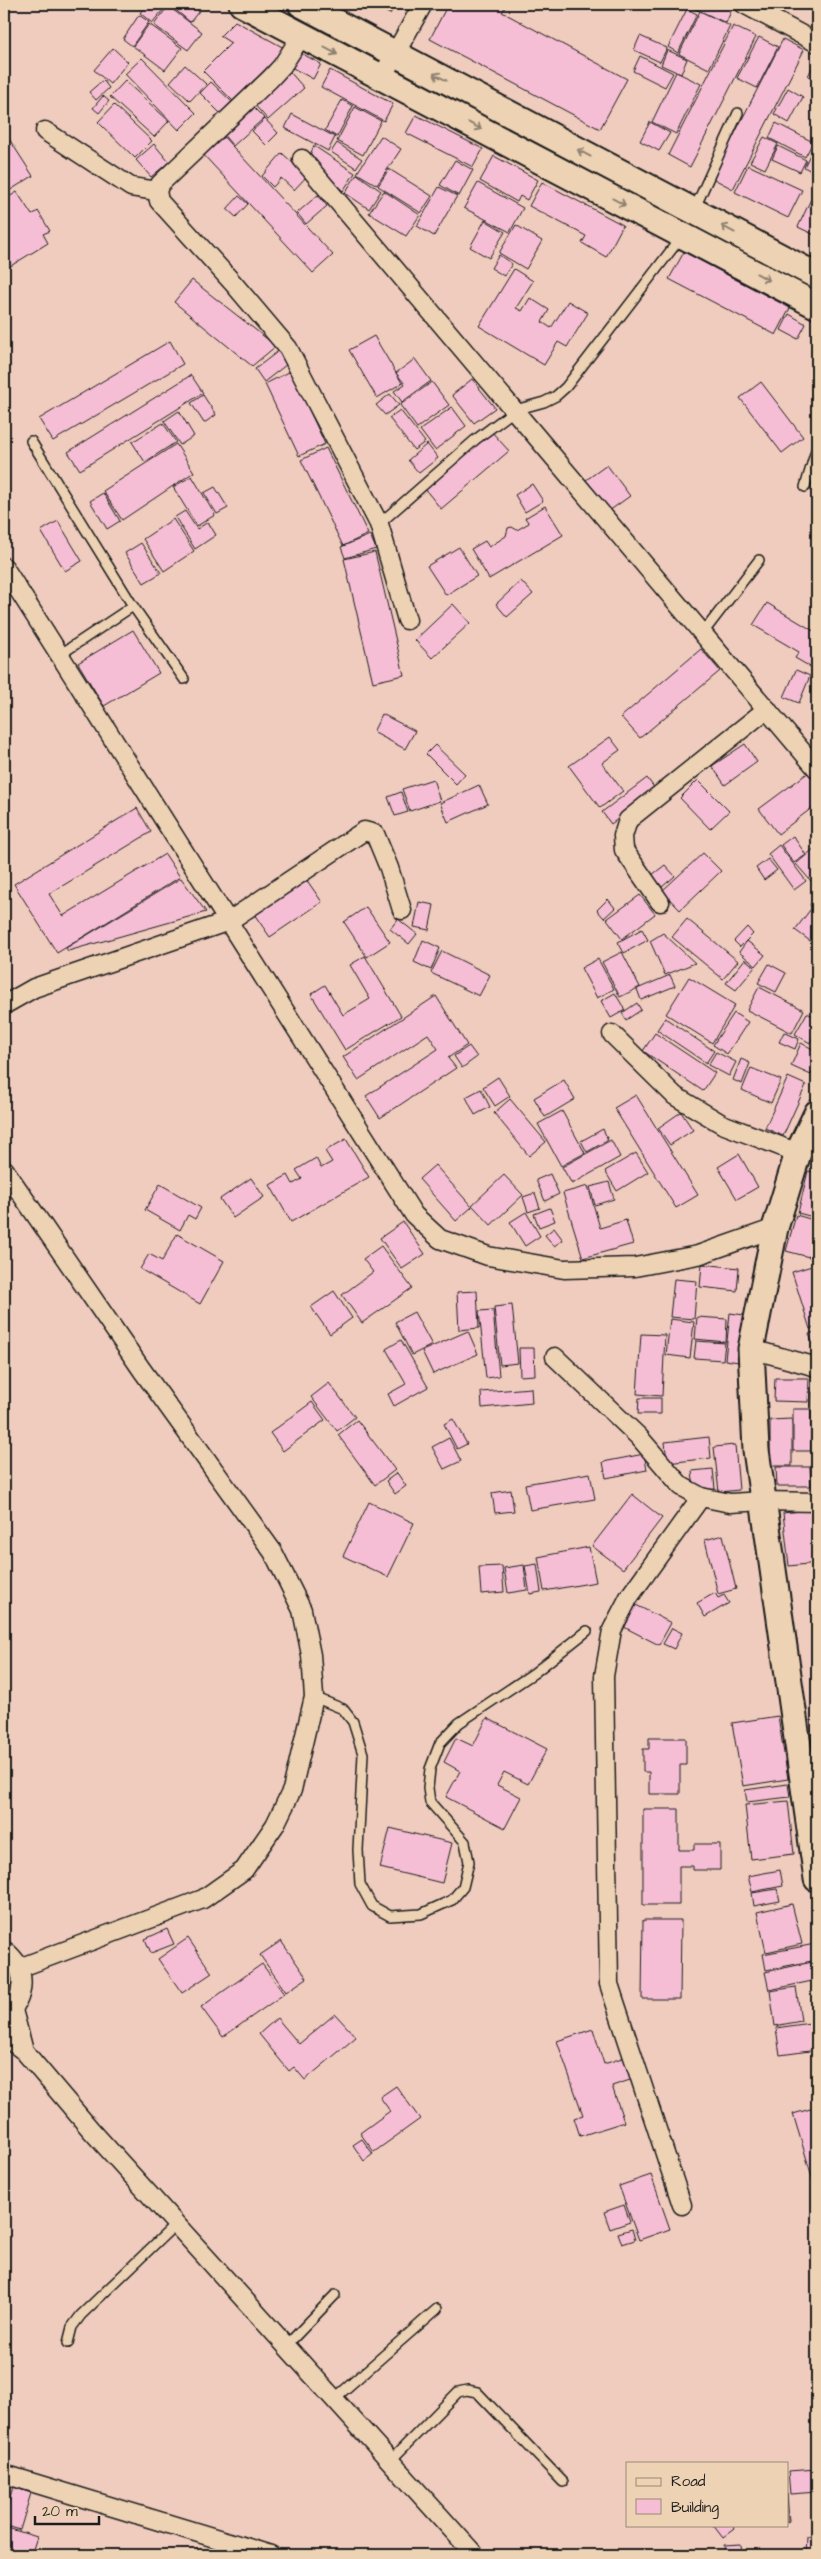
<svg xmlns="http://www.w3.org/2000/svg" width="821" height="2559" font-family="'Architects Daughter',sans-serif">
<rect width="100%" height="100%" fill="#f0ccbe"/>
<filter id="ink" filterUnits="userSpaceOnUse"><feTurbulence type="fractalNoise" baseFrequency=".02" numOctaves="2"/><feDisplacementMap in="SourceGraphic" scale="10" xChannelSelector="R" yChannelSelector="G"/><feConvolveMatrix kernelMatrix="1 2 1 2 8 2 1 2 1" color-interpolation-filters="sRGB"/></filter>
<g filter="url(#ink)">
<g fill="#f6bed5" stroke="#1c1c1c">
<polygon points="147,4 168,4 152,23 140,13"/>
<polygon points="174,4 190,4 199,11 190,22 172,7"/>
<polygon points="371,4 396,4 390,14"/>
<polygon points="448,4 507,4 502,12 627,79 600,129 430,39"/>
<polygon points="685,4 722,4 732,9 726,23"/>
<polygon points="168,6 202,32 188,50 154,25"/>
<polygon points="687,9 697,14 678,53 668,47"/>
<polygon points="700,11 730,26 709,69 679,54"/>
<polygon points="139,15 149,22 132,46 123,39"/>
<polygon points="235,21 286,49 233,101 203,71 231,43 220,36"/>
<polygon points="149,24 182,48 165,70 133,46"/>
<polygon points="733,26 756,37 690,167 668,155"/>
<polygon points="640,36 667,48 660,62 634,50"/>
<polygon points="759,37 778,47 757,88 737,78"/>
<polygon points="783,39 804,50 733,189 712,178"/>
<polygon points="113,48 128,62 110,84 94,70"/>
<polygon points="667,50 687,59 681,74 661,65"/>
<polygon points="299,52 321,64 313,79 291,67"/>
<polygon points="640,56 673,73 665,87 633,71"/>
<polygon points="142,58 196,113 179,130 125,74"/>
<polygon points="817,58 817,80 808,76"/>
<polygon points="185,65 206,84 190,101 170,82"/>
<polygon points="330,70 393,104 384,121 321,87"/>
<polygon points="290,72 304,88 268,120 254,104"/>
<polygon points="676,72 701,84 676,134 652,122"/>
<polygon points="103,80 109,88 96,100 89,92"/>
<polygon points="125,81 169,121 154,137 110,97"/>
<polygon points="211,82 233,103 222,115 200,93"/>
<polygon points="788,88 803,97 789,123 774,114"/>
<polygon points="103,96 109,101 99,113 93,108"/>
<polygon points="342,100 353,106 337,137 325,130"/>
<polygon points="250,104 264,118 233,146 220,131"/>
<polygon points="114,105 152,141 135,158 98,122"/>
<polygon points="355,107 381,121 363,155 337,141"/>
<polygon points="292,114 335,137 328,151 285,128"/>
<polygon points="416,115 483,149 473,167 406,133"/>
<polygon points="265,119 278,133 266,145 252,131"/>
<polygon points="650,122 670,133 659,151 640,141"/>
<polygon points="776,123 813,142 805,157 769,138"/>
<polygon points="4,131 33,176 4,194"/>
<polygon points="220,133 333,255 313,273 200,151"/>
<polygon points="381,136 401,149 377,185 357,173"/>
<polygon points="764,137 778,144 765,169 750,162"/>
<polygon points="817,140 817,174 804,167"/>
<polygon points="337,143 362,159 356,168 331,152"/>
<polygon points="154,144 169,162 151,177 136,160"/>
<polygon points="314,146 355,173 343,191 309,157"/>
<polygon points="778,146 806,160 800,172 772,159"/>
<polygon points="282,153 307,176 294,190 281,178 273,187 262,176"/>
<polygon points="494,156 538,180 527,200 520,196 517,202 480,181"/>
<polygon points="455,160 473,170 459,196 440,185"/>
<polygon points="748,165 802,190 788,218 735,192"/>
<polygon points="389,169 432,196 421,213 378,186"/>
<polygon points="357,174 381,191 369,209 345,193"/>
<polygon points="542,182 623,225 606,257 582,243 586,236 529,206"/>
<polygon points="478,183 523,208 510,232 464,208"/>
<polygon points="439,187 457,196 434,236 417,226"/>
<polygon points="384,191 420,215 406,236 369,213"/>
<polygon points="17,192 32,215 38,211 50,231 43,234 48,243 4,270 4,200"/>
<polygon points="318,195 327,206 306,224 297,213"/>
<polygon points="239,196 248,204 236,217 227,209"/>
<polygon points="811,199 817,202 817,236 798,227"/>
<polygon points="485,220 505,232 489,258 470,247"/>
<polygon points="516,225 542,241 526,269 499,253"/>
<polygon points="684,252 790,308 776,335 669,279"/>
<polygon points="499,255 512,264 504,276 491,268"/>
<polygon points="514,269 533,281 516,308 522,311 530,298 549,310 542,322 551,328 568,301 588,313 567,347 558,342 544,365 479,326"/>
<polygon points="192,280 276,346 252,366 174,302"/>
<polygon points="789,314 806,324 798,339 781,330"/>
<polygon points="374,336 402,383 377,398 349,350"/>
<polygon points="170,341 183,364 53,441 39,419"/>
<polygon points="281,349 291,361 264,382 255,369"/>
<polygon points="415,359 431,381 402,402 394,391 405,384 396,373"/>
<polygon points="291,371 325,444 299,456 265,384"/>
<polygon points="191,375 203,393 80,470 68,452"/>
<polygon points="472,379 495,408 474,423 452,395"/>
<polygon points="432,382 449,405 417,428 400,405"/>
<polygon points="761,382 803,437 782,453 740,398"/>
<polygon points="390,394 399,405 385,415 376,405"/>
<polygon points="203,395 216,415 204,423 191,403"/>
<polygon points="452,407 466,426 435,450 420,430"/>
<polygon points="400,410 425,442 414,450 389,418"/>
<polygon points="179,411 194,436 180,445 164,421"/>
<polygon points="163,423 176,442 145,462 132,442"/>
<polygon points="491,431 509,451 441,509 424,488"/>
<polygon points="176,444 194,472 122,520 103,491"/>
<polygon points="427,444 438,458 419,473 408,460"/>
<polygon points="326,448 368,534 343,546 301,460"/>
<polygon points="607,465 630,496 609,511 586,480"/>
<polygon points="192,476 215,515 197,526 173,487"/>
<polygon points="532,484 543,501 525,512 515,495"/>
<polygon points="215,487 228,508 217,514 204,493"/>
<polygon points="103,493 120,521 107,529 90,501"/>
<polygon points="545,506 563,535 489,579 471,549 485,541 489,547 506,536 508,528 512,527 517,530 529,523 525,518"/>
<polygon points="185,511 197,529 208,522 216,535 195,549 175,517"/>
<polygon points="173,519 194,551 164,571 143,539"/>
<polygon points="58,521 82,561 65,571 41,531"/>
<polygon points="370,535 376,549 345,558 341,547"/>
<polygon points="141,543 161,573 144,583 125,553"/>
<polygon points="459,547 477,576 446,595 427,566"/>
<polygon points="375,552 404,675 373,682 344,559"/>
<polygon points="521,581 533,594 507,617 496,604"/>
<polygon points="767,603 817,633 817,664 814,669 795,658 799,652 753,625"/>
<polygon points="453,604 470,623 432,658 415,640"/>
<polygon points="133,630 159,673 104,706 78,663"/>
<polygon points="701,649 720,671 640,738 621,717"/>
<polygon points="796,670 810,676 799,703 784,697"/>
<polygon points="382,714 415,731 405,749 373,732"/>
<polygon points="610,737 620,750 602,763 623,791 600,808 569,766"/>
<polygon points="745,744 757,762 725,785 712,766"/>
<polygon points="435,745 465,774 456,784 426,754"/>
<polygon points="809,772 817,782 817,804 778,834 759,809"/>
<polygon points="647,778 656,790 611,824 602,812"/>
<polygon points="433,779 440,801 410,811 402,789"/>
<polygon points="698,780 729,811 710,829 680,798"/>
<polygon points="479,785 488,804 448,822 440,803"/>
<polygon points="401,792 408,812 395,816 388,797"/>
<polygon points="137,808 151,832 49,894 63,916 165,854 180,877 57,953 14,884"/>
<polygon points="793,836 806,855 794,863 781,845"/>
<polygon points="779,845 806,881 794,890 768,854"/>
<polygon points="817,846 817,888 796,864"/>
<polygon points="703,853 721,871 680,910 662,891"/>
<polygon points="768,859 777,870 764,880 756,868"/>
<polygon points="665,865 675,876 662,887 652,875"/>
<polygon points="181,878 206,912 68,951 66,948"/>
<polygon points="306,879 322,902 270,937 254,914"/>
<polygon points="817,894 817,910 810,905"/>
<polygon points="640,895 655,914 622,939 607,919"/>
<polygon points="608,899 615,908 604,918 597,910"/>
<polygon points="419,902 434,905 429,930 414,927"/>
<polygon points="366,907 390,942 367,957 344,922"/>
<polygon points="810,910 817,915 817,946 795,930"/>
<polygon points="398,919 417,934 409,944 390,929"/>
<polygon points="687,919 738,961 723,979 672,937"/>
<polygon points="747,927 753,934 740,947 734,941"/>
<polygon points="642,929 648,940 624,953 618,942"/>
<polygon points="663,933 695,963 665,975 650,941"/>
<polygon points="423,940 440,948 431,970 414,962"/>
<polygon points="747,941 765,955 756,966 739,952"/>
<polygon points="442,951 490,975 479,996 431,973"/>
<polygon points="622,952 640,987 620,997 602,962"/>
<polygon points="365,956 401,1016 345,1050 311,994 325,985 343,1015 370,999 350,965"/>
<polygon points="598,959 614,989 597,998 581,968"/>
<polygon points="745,959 755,967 736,990 726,983"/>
<polygon points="769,964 786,973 776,992 758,983"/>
<polygon points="670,975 675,986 641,1000 637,989"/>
<polygon points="689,977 735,1005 712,1043 666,1014"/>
<polygon points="759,987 804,1010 792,1033 747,1010"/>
<polygon points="615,993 625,1010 611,1018 601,1001"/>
<polygon points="436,996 467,1045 448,1058 456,1068 380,1118 366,1096 438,1049 428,1034 358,1080 343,1057"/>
<polygon points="637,1003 641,1010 626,1020 622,1013"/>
<polygon points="734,1013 748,1022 727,1054 713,1045"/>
<polygon points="807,1013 817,1018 817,1029 810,1043 795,1034"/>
<polygon points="665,1018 714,1051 706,1063 657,1030"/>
<polygon points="784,1032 799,1039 795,1049 779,1042"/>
<polygon points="655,1033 715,1073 703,1091 643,1051"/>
<polygon points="801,1043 817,1051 817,1061 811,1075 791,1066"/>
<polygon points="469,1046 477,1057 462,1068 454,1056"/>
<polygon points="716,1052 736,1062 729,1076 708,1065"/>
<polygon points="741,1059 750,1063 742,1084 733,1080"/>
<polygon points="751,1068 781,1080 771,1103 742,1090"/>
<polygon points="498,1077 510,1096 495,1106 483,1087"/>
<polygon points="788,1077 806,1085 783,1136 765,1128"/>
<polygon points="564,1080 575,1099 545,1117 534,1098"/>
<polygon points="481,1089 490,1107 475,1115 466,1097"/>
<polygon points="636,1095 698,1195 676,1208 614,1108"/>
<polygon points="510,1099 546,1142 529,1156 494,1113"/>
<polygon points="562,1111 585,1153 561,1166 538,1124"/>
<polygon points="681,1112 693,1130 670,1145 658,1128"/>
<polygon points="603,1129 608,1140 587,1152 581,1141"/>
<polygon points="346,1139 369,1177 291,1222 270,1185 288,1175 293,1184 302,1179 296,1170 316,1158 321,1168 332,1162 325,1151"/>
<polygon points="611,1140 620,1157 572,1184 562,1167"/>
<polygon points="636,1153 648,1172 617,1191 605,1171"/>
<polygon points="739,1154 758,1187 737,1199 718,1167"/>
<polygon points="435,1165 472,1207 456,1221 419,1179"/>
<polygon points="808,1171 817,1173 817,1218 798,1213"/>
<polygon points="550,1174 559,1194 545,1201 536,1180"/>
<polygon points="504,1175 523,1195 491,1225 472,1205"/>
<polygon points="251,1178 264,1197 233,1218 220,1199"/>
<polygon points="609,1182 614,1199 595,1205 590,1187"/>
<polygon points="160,1184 201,1208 195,1219 188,1215 180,1230 145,1210"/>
<polygon points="588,1186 600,1228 626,1220 633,1244 583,1258 563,1193"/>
<polygon points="535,1193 540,1208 528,1212 523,1197"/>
<polygon points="550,1208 555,1221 539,1227 534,1214"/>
<polygon points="526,1212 540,1236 525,1246 510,1222"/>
<polygon points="796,1215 817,1221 809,1257 786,1251"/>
<polygon points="403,1222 425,1254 402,1269 380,1238"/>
<polygon points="554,1228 563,1240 554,1246 545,1235"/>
<polygon points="177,1234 224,1261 200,1304 140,1269 149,1254 162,1261"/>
<polygon points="381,1246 412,1288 362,1323 342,1295 373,1272 363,1259"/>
<polygon points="702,1264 739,1268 737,1291 700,1287"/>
<polygon points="815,1265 817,1327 810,1329 792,1272"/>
<polygon points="674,1279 697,1281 694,1319 670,1317"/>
<polygon points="334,1291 352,1318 330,1334 311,1307"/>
<polygon points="477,1291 479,1328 459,1330 457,1292"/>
<polygon points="512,1305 518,1363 500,1365 494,1307"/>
<polygon points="493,1310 499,1376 486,1378 479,1311"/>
<polygon points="414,1312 432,1345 412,1355 395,1322"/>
<polygon points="730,1313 744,1315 739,1362 725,1360"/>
<polygon points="697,1317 727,1319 726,1342 695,1339"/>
<polygon points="670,1319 694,1322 690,1358 666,1355"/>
<polygon points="468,1331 478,1354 433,1374 422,1351"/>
<polygon points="817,1331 817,1351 816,1351 809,1334"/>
<polygon points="641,1334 665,1335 662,1396 637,1394"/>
<polygon points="401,1340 428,1387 394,1406 388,1394 406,1384 386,1349"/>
<polygon points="696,1341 725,1343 723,1360 694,1358"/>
<polygon points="519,1348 534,1348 535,1375 520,1376"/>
<polygon points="775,1378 809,1378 808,1402 774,1401"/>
<polygon points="329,1383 355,1417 337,1431 311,1397"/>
<polygon points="531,1388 532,1403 482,1408 481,1392"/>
<polygon points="813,1392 817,1392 817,1462 815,1462"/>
<polygon points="639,1398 661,1398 661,1414 638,1414"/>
<polygon points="312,1402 325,1420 283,1451 270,1433"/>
<rect x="793" y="1409" width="18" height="42"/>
<polygon points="453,1419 467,1444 457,1449 444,1424"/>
<polygon points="792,1419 792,1466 770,1466 770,1420"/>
<polygon points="357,1420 395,1470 375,1485 338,1435"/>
<polygon points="709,1437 711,1458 667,1463 665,1442"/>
<polygon points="449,1438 461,1461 444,1469 432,1447"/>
<polygon points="735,1445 739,1490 719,1492 714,1447"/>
<polygon points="644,1454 647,1470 606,1478 603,1462"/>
<polygon points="814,1463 817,1463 817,1488 813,1488"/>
<polygon points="776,1467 810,1467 811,1486 777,1486"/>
<polygon points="713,1469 715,1489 694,1491 692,1471"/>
<polygon points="397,1473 406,1486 395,1494 386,1481"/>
<polygon points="590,1473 595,1499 530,1510 525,1484"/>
<polygon points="511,1490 514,1511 495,1513 492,1493"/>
<polygon points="632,1494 662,1518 623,1569 592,1546"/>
<polygon points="369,1502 414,1523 388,1577 343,1556"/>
<polygon points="811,1510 817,1563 789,1566 783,1513"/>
<polygon points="723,1535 736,1589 718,1594 705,1540"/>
<polygon points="589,1547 596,1582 544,1591 538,1557"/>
<polygon points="537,1564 541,1592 530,1594 525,1566"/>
<polygon points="524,1565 527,1590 508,1593 504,1568"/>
<polygon points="502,1566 504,1592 481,1594 479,1567"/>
<polygon points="715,1593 718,1598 724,1595 729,1603 705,1617 697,1603"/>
<polygon points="634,1604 671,1623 659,1645 622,1626"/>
<polygon points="672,1628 682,1633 674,1649 663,1644"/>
<polygon points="778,1716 788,1779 743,1786 732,1723"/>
<polygon points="487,1718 547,1749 528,1784 504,1772 497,1785 521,1797 505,1828 446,1797 460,1771 444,1762 456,1738 473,1746"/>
<polygon points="649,1738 686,1738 686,1765 680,1765 680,1794 649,1794 649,1772 643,1772 643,1749 649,1749"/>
<polygon points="788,1784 790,1797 747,1802 745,1790"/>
<polygon points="788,1801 794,1854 751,1859 745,1805"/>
<polygon points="643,1809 679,1809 679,1850 694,1850 694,1844 720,1844 720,1870 693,1870 693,1866 679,1866 679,1905 643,1905"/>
<polygon points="390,1828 452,1843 442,1883 380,1868"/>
<polygon points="780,1870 783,1886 752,1892 748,1876"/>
<polygon points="777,1889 780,1901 754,1906 752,1893"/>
<polygon points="792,1904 802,1944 766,1952 757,1912"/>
<polygon points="643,1920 681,1920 680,1999 642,1999"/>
<polygon points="167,1929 174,1944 151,1953 145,1939"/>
<polygon points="188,1938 212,1973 182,1993 158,1959"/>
<polygon points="281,1941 307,1978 286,1992 260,1955"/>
<polygon points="815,1944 817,1960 766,1970 763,1954"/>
<polygon points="817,1961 817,1980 769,1990 765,1972"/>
<polygon points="262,1964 284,1994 223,2037 201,2007"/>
<polygon points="796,1987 801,2021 775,2026 770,1991"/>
<polygon points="335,2014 356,2037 305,2080 294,2067 289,2071 259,2034 277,2018 299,2044"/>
<polygon points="817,2022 817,2050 780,2055 776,2028"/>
<polygon points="593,2029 604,2064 625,2057 633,2079 612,2086 624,2122 580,2136 574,2118 583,2115 557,2041"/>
<polygon points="396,2086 420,2119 374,2152 360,2133 390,2111 380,2097"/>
<polygon points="813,2089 817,2089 817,2107"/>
<polygon points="814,2108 817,2119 817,2193 793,2114"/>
<polygon points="362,2139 373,2154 364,2161 353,2145"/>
<polygon points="651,2175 670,2229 639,2240 619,2186"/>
<polygon points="624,2205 630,2222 610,2229 604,2212"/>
<polygon points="632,2229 635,2240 622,2244 618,2233"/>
<polygon points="817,2469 817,2492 790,2494 788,2471"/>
<polygon points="13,2487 31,2493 20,2530 4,2525 4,2517"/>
<polygon points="787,2494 789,2521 787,2522"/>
<polygon points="713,2525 732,2525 735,2529 723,2538"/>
<polygon points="4,2527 37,2537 31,2555 19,2555 4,2551"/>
<polygon points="807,2537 817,2538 817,2555 806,2555"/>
<polygon points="741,2544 742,2555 725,2555 724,2545"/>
</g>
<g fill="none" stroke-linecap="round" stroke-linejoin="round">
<defs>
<g id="lane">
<polyline points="694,210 738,113"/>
<polyline points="31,441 133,606 184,679"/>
<polyline points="805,487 817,447"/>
<polyline points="379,524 475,440 515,410 544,402 556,396 566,387 682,236"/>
<polyline points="703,633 759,560"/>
<polyline points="61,654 133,606"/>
<polyline points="314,1697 343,1709 353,1722 363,1754 358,1850 360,1884 372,1906 390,1916 421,1914 452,1900 463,1887 469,1862 465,1842 430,1802 428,1788 430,1769 440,1743 459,1723 534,1673 587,1631"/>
<polyline points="68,2343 72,2327 81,2315 176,2224"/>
<polyline points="286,2346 335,2295"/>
<polyline points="334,2399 437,2309"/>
<polyline points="390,2461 458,2392 467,2390 477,2392 563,2482"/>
</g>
<g id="street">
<polyline points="744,4 817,43"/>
<polyline points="302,35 282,66 270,79 160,184 157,191 159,201 233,283 288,348 379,524 407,620"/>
<polyline points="382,77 423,4"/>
<polyline points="45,131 131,187 157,191"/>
<polyline points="302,159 817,769"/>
<polyline points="4,567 414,1215 440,1239 488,1256 564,1269 635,1267 698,1255 775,1228"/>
<polyline points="660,902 624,850 623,836 628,820 767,709"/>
<polyline points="4,1005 34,988 229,921 364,831 375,834 389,868 402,910"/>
<polyline points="612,1034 675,1096 722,1124 798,1153"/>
<polyline points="4,1169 142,1370 273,1552 302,1610 311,1655 314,1697 292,1790 275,1825 244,1870 203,1899 19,1968"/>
<polyline points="751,1349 817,1367"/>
<polyline points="555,1357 639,1437 681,1486 701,1497 730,1503 763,1501 817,1502"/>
<path d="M4 1950C29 1968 26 1999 4 2018"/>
<polyline points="13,2010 24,2051"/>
<polyline points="4,2036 24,2051 91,2130 475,2555"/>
<polyline points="682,2205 609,1984 604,1676 612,1630 629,1597 701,1497"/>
<polyline points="4,2474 271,2555"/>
</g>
<g id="secondary">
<polyline points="242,4 817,306"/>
<polyline points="301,4 817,276"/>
<polyline points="817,1113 798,1153 775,1228 751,1349 756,1450 817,1879"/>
</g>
</defs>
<use href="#lane" stroke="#1c1c1c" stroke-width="12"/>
<use href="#street" stroke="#1c1c1c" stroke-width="21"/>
<use href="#secondary" stroke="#1c1c1c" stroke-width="29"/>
<use href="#lane" stroke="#edd2b4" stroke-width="9"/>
<use href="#street" stroke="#edd2b4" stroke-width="18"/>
<use href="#secondary" stroke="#edd2b4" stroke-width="25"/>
</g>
<defs><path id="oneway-shaft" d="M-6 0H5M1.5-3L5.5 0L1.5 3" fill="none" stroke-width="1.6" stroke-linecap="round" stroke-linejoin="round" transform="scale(1.25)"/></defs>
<g stroke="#8f8070">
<use href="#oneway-shaft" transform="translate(331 51) rotate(28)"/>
<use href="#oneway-shaft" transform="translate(440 77) rotate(-152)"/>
<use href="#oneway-shaft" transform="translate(475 126) rotate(28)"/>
<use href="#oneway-shaft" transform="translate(584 153) rotate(-152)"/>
<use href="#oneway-shaft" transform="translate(619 202) rotate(28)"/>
<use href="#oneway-shaft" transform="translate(728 229) rotate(-152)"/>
<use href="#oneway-shaft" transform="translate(763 277) rotate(28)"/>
</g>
</g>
<rect width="821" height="2559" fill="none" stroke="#edd2b4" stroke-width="20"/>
<rect x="10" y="10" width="801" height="2539" fill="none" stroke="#1c1c1c" stroke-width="2" filter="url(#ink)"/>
<rect x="626" y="2462" width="162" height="65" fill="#edd2b4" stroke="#998977"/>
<rect x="636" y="2478" width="25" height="8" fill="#edd2b4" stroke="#998977"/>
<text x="671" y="2486" font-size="15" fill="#1c1c1c">Road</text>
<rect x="636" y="2499" width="25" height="15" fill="#f6bed5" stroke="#998977"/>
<text x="671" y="2512" font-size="15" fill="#1c1c1c">Building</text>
<path d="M35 2516v8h64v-8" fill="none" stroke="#1c1c1c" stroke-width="2.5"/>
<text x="42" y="2516" font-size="15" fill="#1c1c1c" stroke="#edd2b4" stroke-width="4" paint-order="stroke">20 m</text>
</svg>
